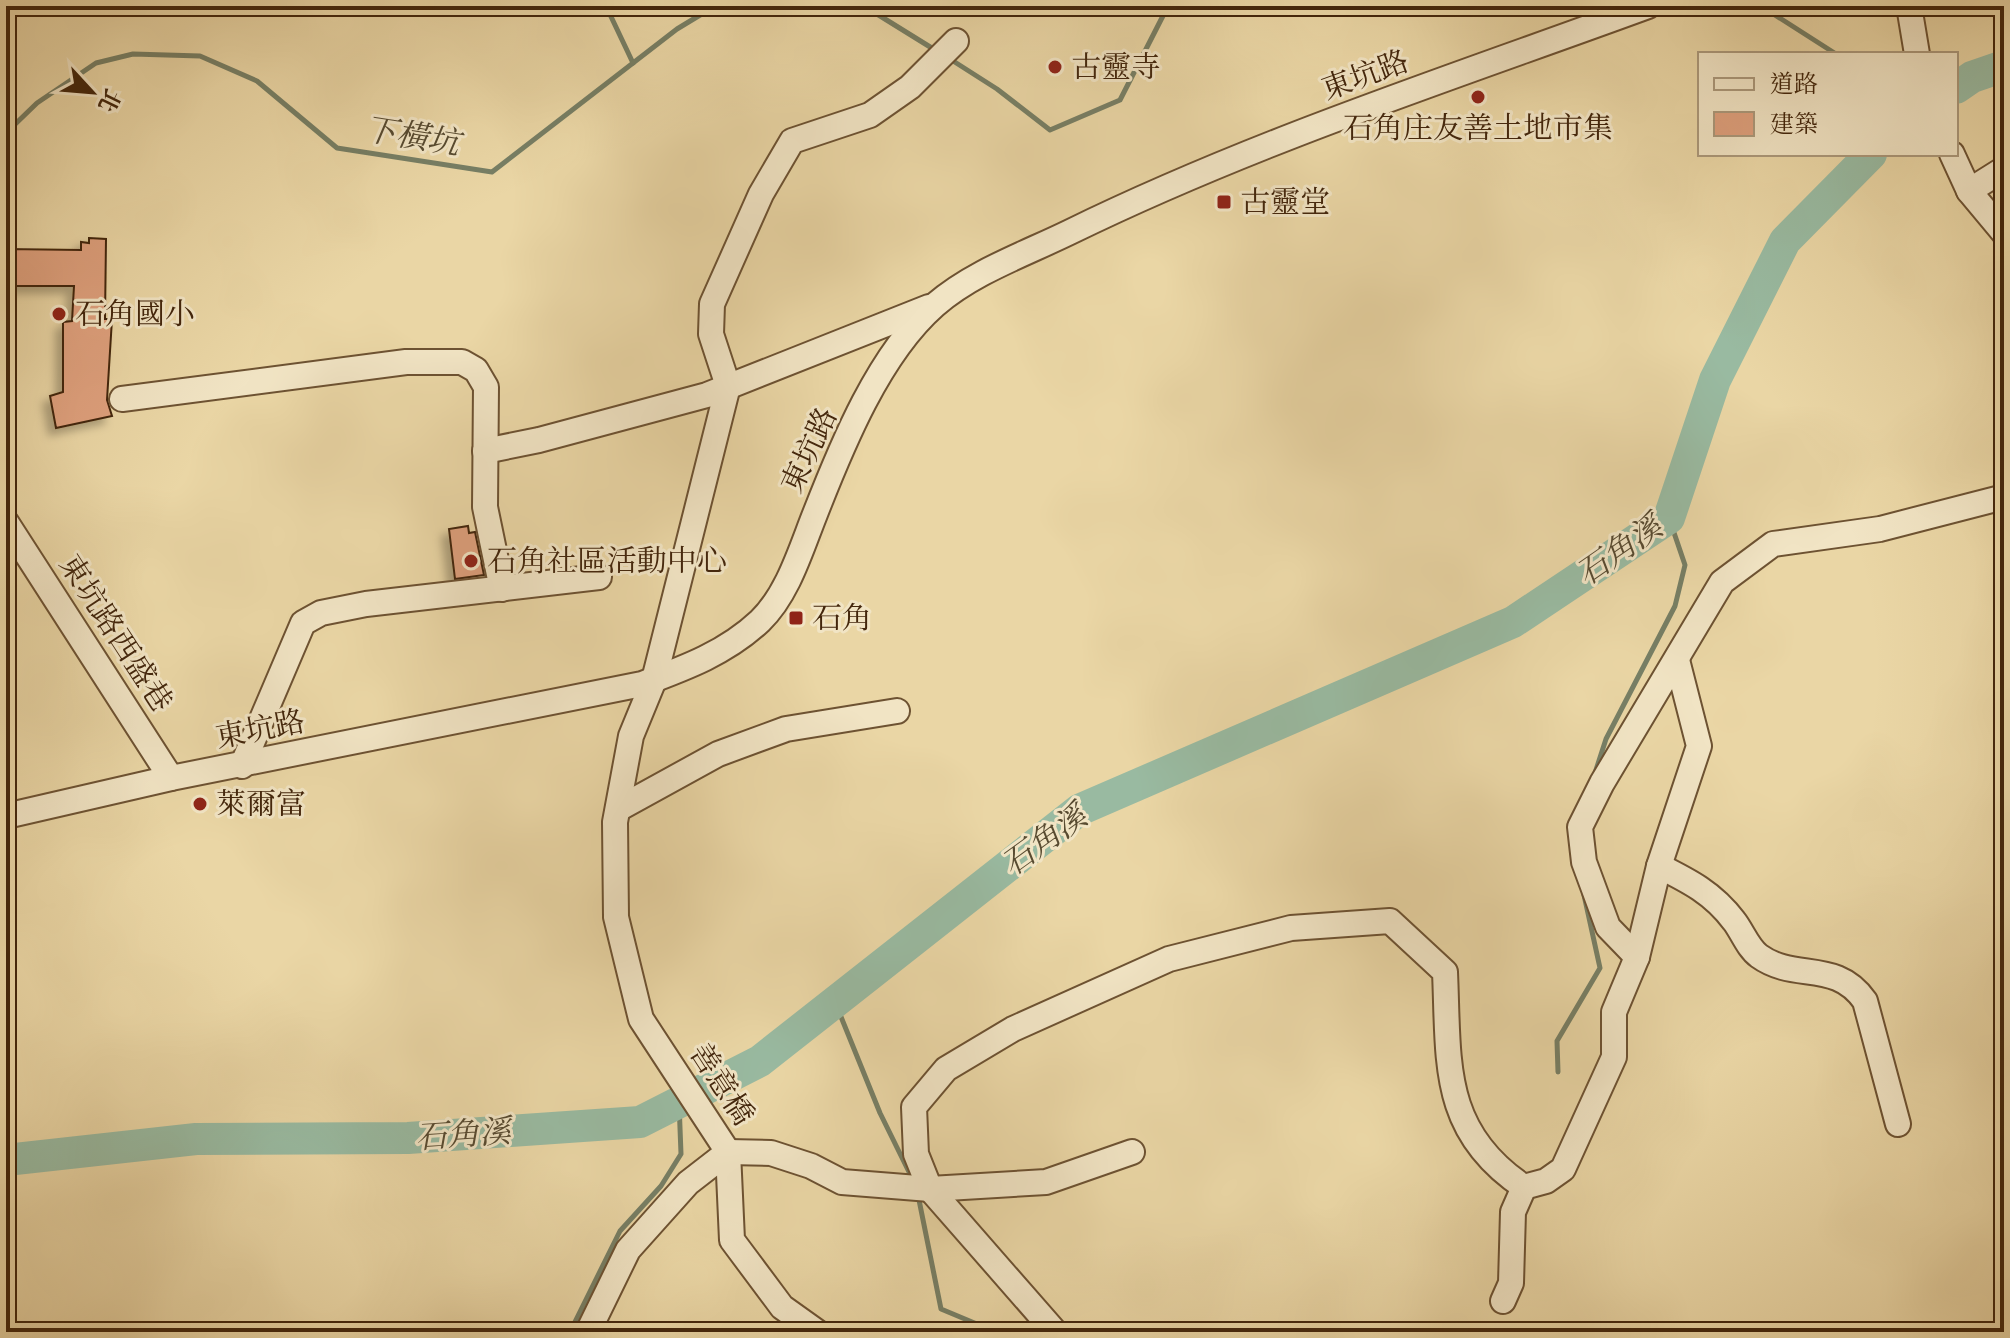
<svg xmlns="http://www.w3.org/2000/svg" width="2010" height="1338" font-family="'IM FELL DW Pica','Noto Serif TC',serif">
<defs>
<filter id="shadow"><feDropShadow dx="-7" dy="7" stdDeviation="4" flood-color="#0004"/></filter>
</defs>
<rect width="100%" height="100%" fill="#ead6a5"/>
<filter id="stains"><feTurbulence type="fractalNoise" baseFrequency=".0025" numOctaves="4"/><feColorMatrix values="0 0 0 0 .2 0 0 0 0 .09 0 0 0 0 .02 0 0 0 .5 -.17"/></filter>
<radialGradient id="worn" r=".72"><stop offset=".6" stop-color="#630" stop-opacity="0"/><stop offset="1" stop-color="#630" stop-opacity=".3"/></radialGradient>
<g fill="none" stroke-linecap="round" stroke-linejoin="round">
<g stroke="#777f65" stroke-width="5">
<polyline points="606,6 633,63"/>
<polyline points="864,6 935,50"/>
<polyline points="1761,6 1836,54"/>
<polyline points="950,59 997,89 1050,130 1120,100 1168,6"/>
<polyline points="6,133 37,103 96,63 133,54 200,56 257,81 337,148 492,172 677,29 715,6"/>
<polyline points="1595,773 1606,739 1675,606 1685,565 1669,518"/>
<polyline points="835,1002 880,1113 912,1178"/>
<polyline points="1558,1072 1557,1041 1600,968 1584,895"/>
<polyline points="918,1195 941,1309 996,1332"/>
<polyline points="570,1332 620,1231 661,1186 681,1154 679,1102"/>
</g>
<g stroke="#99baa1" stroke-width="32">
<polyline points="1956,88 1972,77 2004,66"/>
<polyline points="6,1160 196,1139 408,1138 640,1122 760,1061 1079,810 1513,622 1669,518 1715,380 1785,241 1871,154"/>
</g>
</g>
<g fill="#dea07d" stroke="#43260c" stroke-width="2" filter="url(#shadow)">
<polygon points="89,238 106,239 105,319 112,319 107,400 112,416 56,428 50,396 63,392 63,322 72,321 74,286 6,286 6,249 81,250 81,242 89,243"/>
<polygon points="468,526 469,533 475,532 484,575 455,579 449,529"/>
</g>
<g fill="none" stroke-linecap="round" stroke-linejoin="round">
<defs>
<g id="minor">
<polyline points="1909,6 1917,54"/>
<polyline points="1952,154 1969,191"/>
<polyline points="2004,169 1969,191 2004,233"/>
<polyline points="122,399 406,362 462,362 476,370 486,387 485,507 502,589"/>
<polyline points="485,451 539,440 707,395 929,307"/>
<polyline points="6,522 171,778"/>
<polyline points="242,766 303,623 321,613 366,604 599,577"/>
<polyline points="618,809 718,754 786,729 897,711"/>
<path d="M6 816 171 778 642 684C685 668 726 653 760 621 788 594 801 549 815 514 842 445 879 354 935 305 973 272 1025 254 1070 232 1256 141 1454 77 1648 6"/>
<path d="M1659 866C1689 881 1713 893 1734 921 1742 931 1748 948 1759 956 1795 982 1836 959 1865 1001L1898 1124"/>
<polyline points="1637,957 1608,927 1584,862 1580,827 1602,783 1722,582 1773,544 1880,529 2004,497"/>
<polyline points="1503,1301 1511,1283 1513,1212 1524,1187 1546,1181 1563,1169 1614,1057 1614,1012 1637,957 1659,866 1699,746 1677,660"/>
<polyline points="588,1332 628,1250 688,1183 728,1152 771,1153 811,1166 842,1182 930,1189 1046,1182 1132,1152"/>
<polyline points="817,1332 782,1307 732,1240 728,1152 641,1019 616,917 615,822 631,736 654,680 728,386 711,334 712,304 761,194 792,141 870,115 910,87 956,41"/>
<path d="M1055 1332 930 1189 916 1154 914 1107 946 1069 1013 1029 1169 959 1291 928 1390 921 1445 972C1449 1062 1440 1131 1524 1187"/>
</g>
</defs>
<use href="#minor" stroke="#6d5232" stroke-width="28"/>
<use href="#minor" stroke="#f1e4c4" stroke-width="24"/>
</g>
<g fill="#8f2418" stroke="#f1e4c4" stroke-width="3">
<circle cx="1055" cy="67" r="8"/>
<circle cx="1478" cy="97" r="8"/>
<rect x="1216" y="194" width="16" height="16" rx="4"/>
<circle cx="59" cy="314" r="8"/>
<circle cx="471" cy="561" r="8"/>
<rect x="788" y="610" width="16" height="16" rx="4"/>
<circle cx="200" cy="804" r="8"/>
</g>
<g text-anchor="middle" stroke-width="6" stroke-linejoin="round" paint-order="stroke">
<g font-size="30" fill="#43260c" stroke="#f1e4c4" text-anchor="start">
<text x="1071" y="77">古靈寺</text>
<text x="1478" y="138" text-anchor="middle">石角庄友善土地市集</text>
<text x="1240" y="212">古靈堂</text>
<text x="75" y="324">石角國小</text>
<text x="487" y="571">石角社區活動中心</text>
<text x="812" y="628">石角</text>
<text x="216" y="814">萊爾富</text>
</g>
<g font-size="30" fill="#43260c" stroke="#f1e4c4">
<text transform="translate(1365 75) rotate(-20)" y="10">東坑路</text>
<text transform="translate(809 450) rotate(-65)" y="10">東坑路</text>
<text transform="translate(116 633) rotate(57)" y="10">東坑路西盛巷</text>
<text transform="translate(260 729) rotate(-11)" y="10">東坑路</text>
<text transform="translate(722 1084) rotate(57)" y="10">善意橋</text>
</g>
<g font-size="32" font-style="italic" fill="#584b31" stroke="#f1e4c4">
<text transform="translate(412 136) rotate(9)" y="11">下橫坑</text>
<text transform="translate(1619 550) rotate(-35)" y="11">石角溪</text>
<text transform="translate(1044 840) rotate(-36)" y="11">石角溪</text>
<text transform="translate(463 1134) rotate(-4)" y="11">石角溪</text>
</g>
</g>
<rect width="2010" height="1338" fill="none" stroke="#ead6a5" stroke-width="32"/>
<rect x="8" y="8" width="1994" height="1322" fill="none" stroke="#43260c" stroke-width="4"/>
<rect x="16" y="16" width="1978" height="1306" fill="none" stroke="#43260c" stroke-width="2"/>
<rect x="1698" y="52" width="260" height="104" fill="#f1e4c4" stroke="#ab987a" stroke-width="2"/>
<rect x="1714" y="78" width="40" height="12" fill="#f1e4c4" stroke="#ab987a" stroke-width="2"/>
<text x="1770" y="92" font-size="24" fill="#43260c">道路</text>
<rect x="1714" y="112" width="40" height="24" fill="#dea07d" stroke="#ab987a" stroke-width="2"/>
<text x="1770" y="132" font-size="24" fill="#43260c">建築</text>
<g transform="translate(92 92) rotate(116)" stroke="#f1e4c4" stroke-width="6" paint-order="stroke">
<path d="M0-6L14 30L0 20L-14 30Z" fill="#43260c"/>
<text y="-12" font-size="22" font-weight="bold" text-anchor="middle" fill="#43260c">北</text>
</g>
<rect width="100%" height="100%" filter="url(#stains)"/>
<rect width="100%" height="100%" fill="url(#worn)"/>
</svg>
